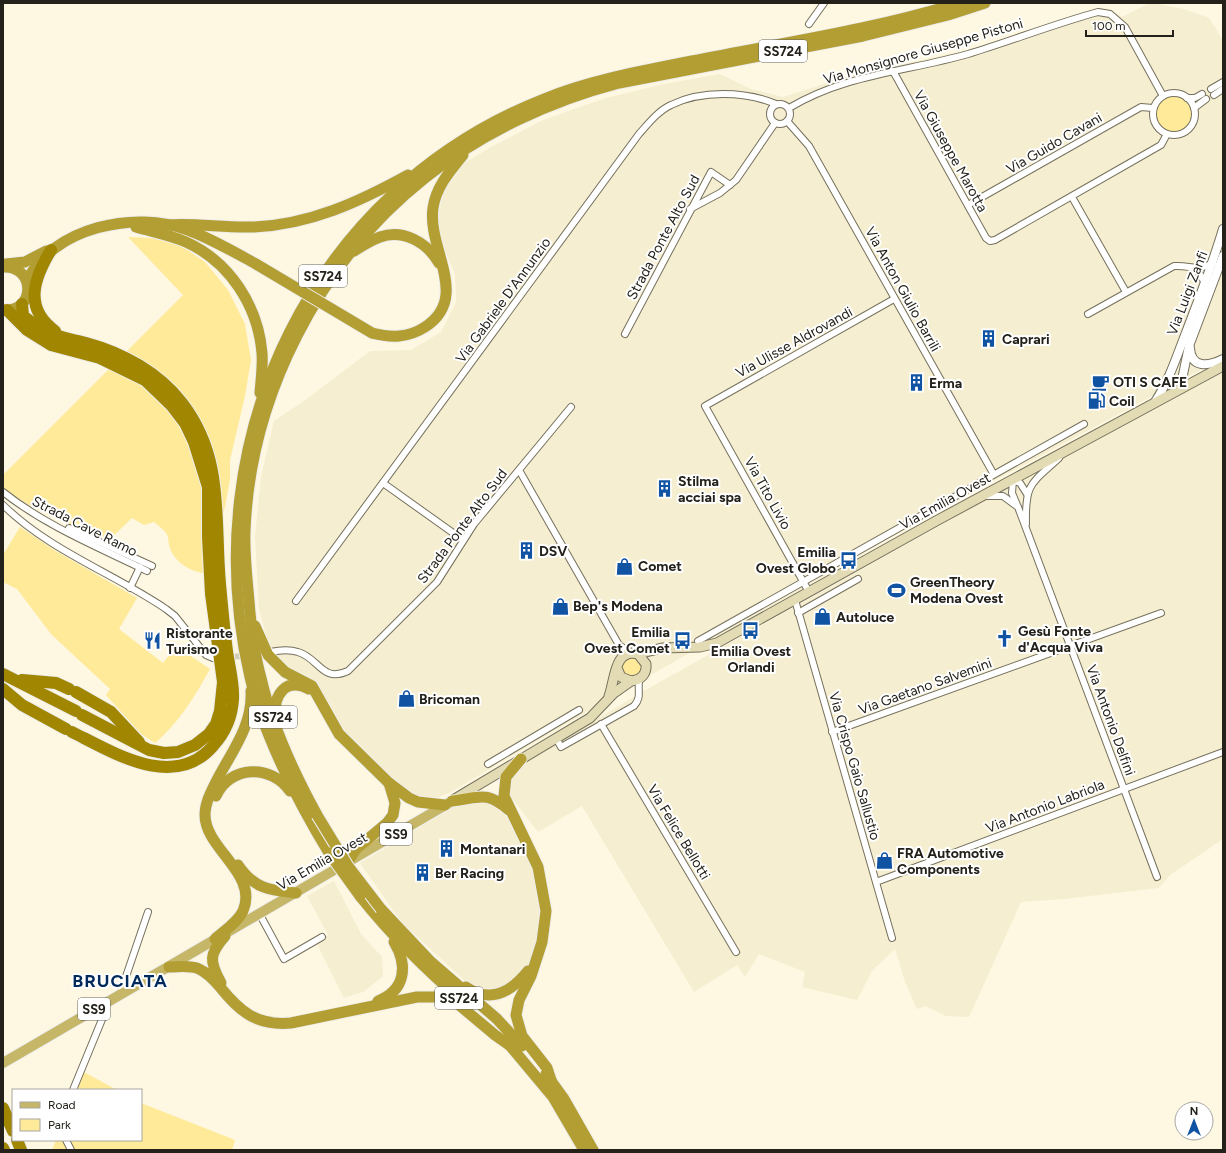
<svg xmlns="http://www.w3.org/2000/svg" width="1226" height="1153" font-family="Figtree,sans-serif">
<rect width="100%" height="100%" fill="#fef8e2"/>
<g fill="#f5eed0">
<polygon points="1148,4 1158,4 1184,9 1209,18 1223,40 1223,358 927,517 602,703 449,793 437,798 426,800 410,795 339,730 328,711 275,656 267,639 259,609 255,537 261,477 274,421 304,401 370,351 411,350 441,332 456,302 455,274 445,251 437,224 443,193 463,164 491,147 543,120 606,98 664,84 720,74 751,89 783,97 852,75 973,49 1095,8 1110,9 1122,17"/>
<polygon points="1223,372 1223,839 1170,875 1159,888 1064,899 1021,902 969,1017 946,1016 926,1006 917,1009 905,982 895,949 872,971 857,1000 802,987 805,972 759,954 745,977 737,965 694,992 582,806 538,832 508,793 512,773 520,765 642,692 984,501"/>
<polygon points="476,797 497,805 513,826 533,867 539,895 541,920 537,945 526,970 501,989 485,991 465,981 402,923 360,863 465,800"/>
<polygon points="334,881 361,934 382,957 383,976 363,992 344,998 316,942 328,935 307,896"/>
</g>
<g fill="#feea98">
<circle cx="1174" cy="114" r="18"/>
<path d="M128 237 150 238 177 243 205 262 228 290 245 324 251 360 245 396 230 460V479L225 507 218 529 210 574C194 573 176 565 170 548 168 543 169 537 166 533 163 529 158 525 154 522L144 525 132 518 110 539C73 528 33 511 3 487V475L183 295Z"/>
<path d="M20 527 54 550 137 598 119 629 163 663 176 646 210 669C196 695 178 724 155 743L141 734 106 695 110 689 51 634 17 589 3 582V555Z"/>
<circle cx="632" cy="667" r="10"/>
<polygon points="82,1071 117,1090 75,1090"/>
<polygon points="141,1103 235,1140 232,1150 52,1150 56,1140 141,1140"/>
</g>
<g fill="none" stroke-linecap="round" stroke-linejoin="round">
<polyline stroke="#d2cdba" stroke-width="6" stroke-dasharray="6 3" stroke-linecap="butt" points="226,657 248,656"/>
<defs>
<g id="minor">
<polyline points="809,24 824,3"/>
<polyline points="893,71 986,238 990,241 995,240 1161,145 1167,134"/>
<polyline points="1211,89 1223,82"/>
<circle cx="1174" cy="114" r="21"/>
<polyline points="1214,95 1223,89"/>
<polyline points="1187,98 1195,98 1202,94"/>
<circle cx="780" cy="114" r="10"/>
<path d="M789 108C846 74 905 72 968 54 1011 41 1054 24 1098 12L1110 14 1125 27 1163 96"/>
<polyline points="1194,108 1206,99"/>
<polyline points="787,121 809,146 993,473"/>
<polyline points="1072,197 1126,292"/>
<polyline points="968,205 1141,107 1153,108"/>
<polyline points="690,209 720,193 736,180 775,123"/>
<polyline points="1196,269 1201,276 1205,283"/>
<path d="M1088 314 1174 266C1192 265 1195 272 1213 263"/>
<polyline points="625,334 711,172 730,185"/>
<polyline points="519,470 619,645 629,652"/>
<polyline points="383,483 463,540"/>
<path d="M3 492C46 526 98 547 147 571"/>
<polyline points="986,496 1003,496 1018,507 1157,877"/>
<path d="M3 505C50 551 113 573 166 609L175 616 206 655 213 658"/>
<polyline points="1017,505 1012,493 1013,480 1020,483 1027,494"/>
<path d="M1026 524C1025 483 1031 484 1059 458"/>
<polyline points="69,528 152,566"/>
<polyline points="130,588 140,567"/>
<polyline points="809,592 705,406 894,299"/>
<polyline points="795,600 892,938"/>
<path d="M296 601 639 134C648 124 658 111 671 105 701 90 745 91 776 104"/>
<polyline points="798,613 858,579"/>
<polyline points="698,641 1084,424"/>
<path d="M270 652C280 650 289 649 298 652 319 658 322 683 348 671L437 582 474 524 571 407"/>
<polyline points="601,724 736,952"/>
<polyline points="832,732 1161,613"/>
<path d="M556 738 561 747 634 706C643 696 636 689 640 678"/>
<polyline points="488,764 579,710"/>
<polyline points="876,882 1223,752"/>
<polyline points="259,913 284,959 322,937"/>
<polyline points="120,994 148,912"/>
<polyline points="73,1090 103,1017 107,1002"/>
<polyline points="66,1140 71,1150"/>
</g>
<g id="tertiary">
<path d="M1190 348C1191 369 1209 366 1223 359"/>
<polyline points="1180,389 1189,346 1223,256"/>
<path d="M1155 402C1170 379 1177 355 1187 330 1200 296 1213 263 1223 229"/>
</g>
<g id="secondary">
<polyline points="638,654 662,648 700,647 717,643 936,521 1223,366"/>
<path d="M609 696C615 681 614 647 638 654L646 664C647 674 641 680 631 681L621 677 617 668"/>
<polyline points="453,800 590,718 614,693 631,681"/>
</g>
<polyline id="primary" points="3,1063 449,803"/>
<g id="trunk">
<path d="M168 225C196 223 224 228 253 227 309 225 359 202 408 175"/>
<path d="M136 227C153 232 170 235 186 242 230 262 258 306 262 353 263 366 261 380 260 393"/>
<path d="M354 251C362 246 371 240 380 237 403 229 427 242 439 263"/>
<polyline points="6,264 25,262 46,251"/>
<path d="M3 267C36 265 36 313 3 310"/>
<path d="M27 281C53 227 135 210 188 230 212 239 234 252 256 264"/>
<path d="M372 333C391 338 408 338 425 327 471 297 427 249 433 208 436 187 450 171 463 155"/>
<polyline points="255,626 268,655 285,672 312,686 339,734 389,783 409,798 418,802 445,805"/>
<path d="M275 716C274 694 286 677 309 689"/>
<polyline points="521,759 506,777 504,796 538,867 546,911 542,942 531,976 519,1000 516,1015 522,1036 547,1068 551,1080"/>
<path d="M216 796C230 765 271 764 290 791"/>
<path d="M452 801C480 798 485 790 509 810"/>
<path d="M317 815C294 773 272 726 261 678 254 653 251 627 249 601 247 578 244 554 245 531 250 396 319 262 425 178 481 133 550 101 619 83L863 36 948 15 985 3"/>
<path d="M329 853C298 802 263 734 250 677 194 438 313 190 544 99 591 80 642 71 692 61 781 43 872 30 959 3"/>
<polyline points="347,863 356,849 387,823 393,815 395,803 389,783"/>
<path d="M238 865C254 889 270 890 296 893"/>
<path d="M360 896C392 936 426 970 465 1003"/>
<polyline points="381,909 431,962 497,1019 522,1046"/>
<path d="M215 939C224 931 238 922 243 911 259 874 205 849 205 815 205 802 212 790 218 778 233 750 253 724 251 691"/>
<path d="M169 967C179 967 190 965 199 969 208 973 214 980 220 987 240 1012 257 1026 291 1023L417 997H437L458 1004 495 1035 512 1047"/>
<path d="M221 983C209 961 209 954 225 936"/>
<path d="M466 987C491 1004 511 992 528 971"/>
<path d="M378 1001C406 990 408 965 394 942"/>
<polyline points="507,1042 553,1097 584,1150"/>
<polyline points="546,1074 564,1099 593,1150"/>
</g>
<g id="motorway">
<path d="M51 250C34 278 23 308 55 331"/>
<path d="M22 304 23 316C29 320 34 325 40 328 53 337 71 339 86 343 123 353 159 373 182 403 225 459 214 519 220 584 222 606 224 629 227 651 229 666 234 683 233 699 232 717 225 733 213 746 174 791 114 753 72 732"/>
<polyline points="7,310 27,330 51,345 100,358 145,380 172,406 185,423 194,442 208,487 208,537 211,594 223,682 220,711 216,724 209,734 195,745 178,752 164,753 149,750 82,715"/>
<polyline points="3,674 76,711"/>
<polyline points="22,680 56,683 69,689"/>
<polyline points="3,689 22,705 66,729"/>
<polyline points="76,692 111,712 139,742"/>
<polyline points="3,1108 13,1131"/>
<polyline points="17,1140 21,1150"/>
<polyline points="3,1148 4,1150"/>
</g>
</defs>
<use href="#minor" stroke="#75705d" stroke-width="8"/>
<use href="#tertiary" stroke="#75705d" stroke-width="10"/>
<use href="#secondary" stroke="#75705d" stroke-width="11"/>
<use href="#primary" stroke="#ededed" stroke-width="12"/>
<use href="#trunk" stroke="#ededed" stroke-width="13"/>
<use href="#motorway" stroke="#ededed" stroke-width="14"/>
<use href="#minor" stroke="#fff" stroke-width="6"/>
<use href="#tertiary" stroke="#fff" stroke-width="8"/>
<use href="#secondary" stroke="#e2dbb3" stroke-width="9"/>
<use href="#primary" stroke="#c6b667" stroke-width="10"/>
<use href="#trunk" stroke="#b39e34" stroke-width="11"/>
<use href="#motorway" stroke="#a08601" stroke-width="12"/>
<defs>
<g id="trunk-bridge">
<polyline points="256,264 372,333"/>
<polyline points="317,815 348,866 381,909"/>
<polyline points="329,853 360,896"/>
</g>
</defs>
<use href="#trunk-bridge" stroke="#ededed" stroke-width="13" stroke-linecap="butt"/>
<use href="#trunk-bridge" stroke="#b39e34" stroke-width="11"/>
</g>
<defs>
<symbol id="building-bare" viewBox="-9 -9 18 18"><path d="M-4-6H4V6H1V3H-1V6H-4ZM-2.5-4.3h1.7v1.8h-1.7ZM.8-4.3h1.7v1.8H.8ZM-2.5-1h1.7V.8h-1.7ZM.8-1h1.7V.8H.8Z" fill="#1153a3" stroke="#fff" stroke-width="2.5" paint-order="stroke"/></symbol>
<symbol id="cafe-bare" viewBox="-9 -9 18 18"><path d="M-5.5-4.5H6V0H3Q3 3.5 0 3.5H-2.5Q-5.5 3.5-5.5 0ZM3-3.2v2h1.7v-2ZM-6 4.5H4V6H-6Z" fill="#1153a3" stroke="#fff" stroke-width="2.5" paint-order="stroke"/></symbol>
<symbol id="fuel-bare" viewBox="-9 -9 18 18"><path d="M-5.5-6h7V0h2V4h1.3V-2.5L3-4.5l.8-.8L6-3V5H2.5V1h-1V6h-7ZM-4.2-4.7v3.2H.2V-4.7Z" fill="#1153a3" stroke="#fff" stroke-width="2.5" paint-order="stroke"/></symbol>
<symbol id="bus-bare" viewBox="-9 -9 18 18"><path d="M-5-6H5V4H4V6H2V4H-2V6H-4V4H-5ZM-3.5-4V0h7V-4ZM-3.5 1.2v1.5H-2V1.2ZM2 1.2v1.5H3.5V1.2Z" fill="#1153a3" stroke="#fff" stroke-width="2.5" paint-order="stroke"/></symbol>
<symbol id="shop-bare" viewBox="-9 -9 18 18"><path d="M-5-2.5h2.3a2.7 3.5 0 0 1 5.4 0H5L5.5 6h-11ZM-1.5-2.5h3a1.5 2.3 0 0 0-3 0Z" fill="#1153a3" stroke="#fff" stroke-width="2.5" paint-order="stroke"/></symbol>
<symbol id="stadium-bare" viewBox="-9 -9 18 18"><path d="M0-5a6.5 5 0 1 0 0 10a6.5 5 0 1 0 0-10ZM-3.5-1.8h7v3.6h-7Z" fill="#1153a3" stroke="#fff" stroke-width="2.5" paint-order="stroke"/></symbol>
<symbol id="church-bare" viewBox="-9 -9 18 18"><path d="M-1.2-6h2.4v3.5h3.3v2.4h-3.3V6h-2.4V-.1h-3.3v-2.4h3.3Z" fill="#1153a3" stroke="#fff" stroke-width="2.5" paint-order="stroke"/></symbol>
<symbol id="restaurant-bare" viewBox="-9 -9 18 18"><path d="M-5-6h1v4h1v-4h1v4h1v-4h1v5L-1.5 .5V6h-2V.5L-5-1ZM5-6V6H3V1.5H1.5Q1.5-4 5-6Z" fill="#1153a3" stroke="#fff" stroke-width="2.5" paint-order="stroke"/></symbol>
</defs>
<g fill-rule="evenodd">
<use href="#building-bare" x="976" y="326" width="25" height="25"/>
<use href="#cafe-bare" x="1088" y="370" width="25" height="25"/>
<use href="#building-bare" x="904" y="370" width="25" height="25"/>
<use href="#fuel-bare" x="1084" y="388" width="25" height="25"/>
<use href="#building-bare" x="652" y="476" width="25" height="25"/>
<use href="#building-bare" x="514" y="538" width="25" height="25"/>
<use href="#bus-bare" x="836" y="548" width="25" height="25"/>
<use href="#shop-bare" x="612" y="554" width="25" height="25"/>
<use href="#stadium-bare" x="884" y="578" width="25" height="25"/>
<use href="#shop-bare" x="548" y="594" width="25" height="25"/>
<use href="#shop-bare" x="810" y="604" width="25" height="25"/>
<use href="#bus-bare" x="738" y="618" width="25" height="25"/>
<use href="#church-bare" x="992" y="626" width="25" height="25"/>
<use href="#bus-bare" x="670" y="628" width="25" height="25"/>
<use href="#restaurant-bare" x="140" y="628" width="25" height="25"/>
<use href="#shop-bare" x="394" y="686" width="25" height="25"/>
<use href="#building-bare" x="434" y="836" width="25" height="25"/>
<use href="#shop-bare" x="872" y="848" width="25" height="25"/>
<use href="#building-bare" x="410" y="860" width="25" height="25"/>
</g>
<g text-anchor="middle" stroke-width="4" stroke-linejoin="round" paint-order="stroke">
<g fill="#fff" stroke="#65645e" stroke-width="1">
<rect x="759" y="40" width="48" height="22" rx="3"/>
<rect x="299" y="265" width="48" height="22" rx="3"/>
<rect x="249" y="706" width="48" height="22" rx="3"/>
<rect x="380" y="823" width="32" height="22" rx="3"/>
<rect x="435" y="987" width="48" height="22" rx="3"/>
<rect x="78" y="998" width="32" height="22" rx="3"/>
</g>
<g font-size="13" font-weight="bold" fill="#232119">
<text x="783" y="56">SS724</text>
<text x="323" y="281">SS724</text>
<text x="273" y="722">SS724</text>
<text x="396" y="839">SS9</text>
<text x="459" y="1003">SS724</text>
<text x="94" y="1014">SS9</text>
</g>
<g font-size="14" fill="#232119" stroke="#fff">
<text transform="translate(923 51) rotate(-16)" y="5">Via Monsignore Giuseppe Pistoni</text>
<text transform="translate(1054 143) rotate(-30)" y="5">Via Guido Cavani</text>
<text transform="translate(951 151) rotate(61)" y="5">Via Giuseppe Marotta</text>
<text transform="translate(663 237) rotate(-62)" y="5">Strada Ponte Alto Sud</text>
<text transform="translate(903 289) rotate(61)" y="5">Via Anton Giulio Barrili</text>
<text transform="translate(1187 293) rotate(-69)" y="5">Via Luigi Zanfi</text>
<text transform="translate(503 300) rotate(-54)" y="5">Via Gabriele D'Annunzio</text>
<text transform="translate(794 342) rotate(-29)" y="5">Via Ulisse Aldrovandi</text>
<text transform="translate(768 493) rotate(61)" y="5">Via Tito Livio</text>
<text transform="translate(945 501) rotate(-29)" y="5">Via Emilia Ovest</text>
<text transform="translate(85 526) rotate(27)" y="5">Strada Cave Ramo</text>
<text transform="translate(462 526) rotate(-53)" y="5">Strada Ponte Alto Sud</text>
<text transform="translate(925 686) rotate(-20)" y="5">Via Gaetano Salvemini</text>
<text transform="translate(1111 720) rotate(70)" y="5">Via Antonio Delfini</text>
<text transform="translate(855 766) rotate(74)" y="5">Via Crispo Gaio Sallustio</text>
<text transform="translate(1045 806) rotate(-21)" y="5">Via Antonio Labriola</text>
<text transform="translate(679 832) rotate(59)" y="5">Via Felice Bellotti</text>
<text transform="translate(322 861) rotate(-30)" y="5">Via Emilia Ovest</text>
</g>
<g font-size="14" font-weight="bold" fill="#232119" stroke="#fff" text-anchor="start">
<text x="1002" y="344">Caprari</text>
<text x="1113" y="387">OTI S CAFE</text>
<text x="929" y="388">Erma</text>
<text x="1109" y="406">Coil</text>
<text x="678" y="486">Stilma<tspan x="678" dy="16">acciai spa</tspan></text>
<text x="539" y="556">DSV</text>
<text x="836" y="557" text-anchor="end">Emilia<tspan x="836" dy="16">Ovest Globo</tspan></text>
<text x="638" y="571">Comet</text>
<text x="910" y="587">GreenTheory<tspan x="910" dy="16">Modena Ovest</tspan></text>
<text x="573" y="611">Bep's Modena</text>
<text x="836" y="622">Autoluce</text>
<text x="1018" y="636">Gesù Fonte<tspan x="1018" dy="16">d'Acqua Viva</tspan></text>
<text x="670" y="637" text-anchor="end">Emilia<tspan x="670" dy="16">Ovest Comet</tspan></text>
<text x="166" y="638">Ristorante<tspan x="166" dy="16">Turismo</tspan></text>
<text x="751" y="656" text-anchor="middle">Emilia Ovest<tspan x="751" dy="16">Orlandi</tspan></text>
<text x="419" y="704">Bricoman</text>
<text x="460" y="854">Montanari</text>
<text x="897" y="858">FRA Automotive<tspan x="897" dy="16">Components</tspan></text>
<text x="435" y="878">Ber Racing</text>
</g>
<g font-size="18" font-weight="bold" letter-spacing="1" fill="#012a5c" stroke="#fff">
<text x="120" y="987">BRUCIATA</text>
</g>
</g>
<rect width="1226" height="1153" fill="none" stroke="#232119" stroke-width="8"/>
<rect x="12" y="1089" width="130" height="52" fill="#ffffff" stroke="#a7a6a3"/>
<rect x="20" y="1102" width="20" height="6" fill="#c6b667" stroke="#a7a6a3"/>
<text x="48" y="1109" font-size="12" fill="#232119">Road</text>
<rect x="20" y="1119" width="20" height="12" fill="#feea98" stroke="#a7a6a3"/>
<text x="48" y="1129" font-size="12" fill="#232119">Park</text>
<g transform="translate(1194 1121)"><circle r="19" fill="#ffffff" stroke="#a7a6a3"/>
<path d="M0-3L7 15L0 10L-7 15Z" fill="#1153a3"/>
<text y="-6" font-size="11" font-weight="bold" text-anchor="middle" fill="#232119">N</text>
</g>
<path d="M1086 30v6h87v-6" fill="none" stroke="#232119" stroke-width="2"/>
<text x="1092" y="30" font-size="12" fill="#232119" stroke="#ffffff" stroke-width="3" paint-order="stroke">100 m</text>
</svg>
